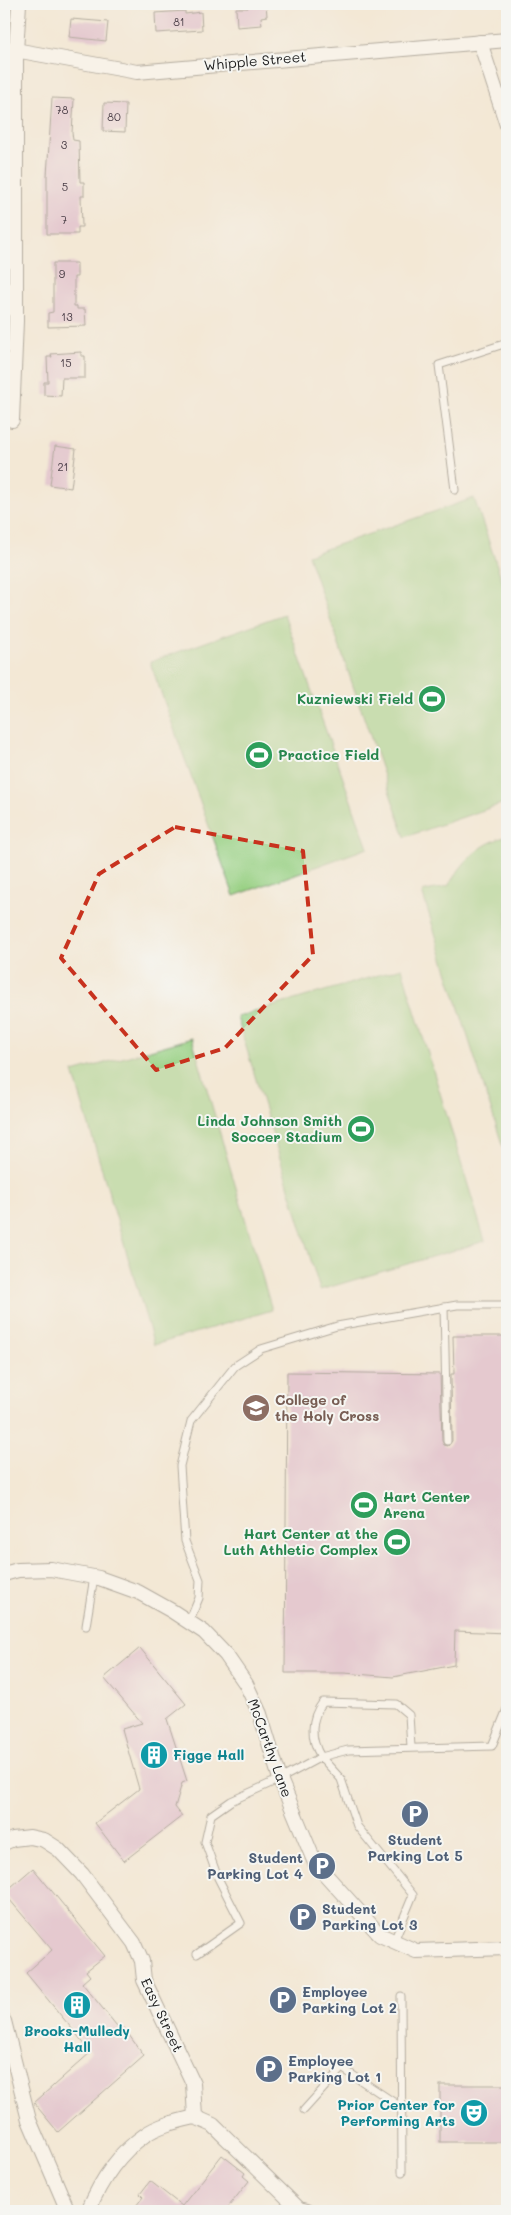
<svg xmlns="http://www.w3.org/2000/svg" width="511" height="2215" font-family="Mali,sans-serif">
<rect width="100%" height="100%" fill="#f6f6f2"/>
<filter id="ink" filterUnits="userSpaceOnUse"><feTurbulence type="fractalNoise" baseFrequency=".02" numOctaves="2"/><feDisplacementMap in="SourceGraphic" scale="10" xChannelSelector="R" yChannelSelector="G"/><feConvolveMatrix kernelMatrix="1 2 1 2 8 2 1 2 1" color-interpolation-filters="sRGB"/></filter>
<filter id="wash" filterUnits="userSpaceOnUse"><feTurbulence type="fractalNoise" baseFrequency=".0096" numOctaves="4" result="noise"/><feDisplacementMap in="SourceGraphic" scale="20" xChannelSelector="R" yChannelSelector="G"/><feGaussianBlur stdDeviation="1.12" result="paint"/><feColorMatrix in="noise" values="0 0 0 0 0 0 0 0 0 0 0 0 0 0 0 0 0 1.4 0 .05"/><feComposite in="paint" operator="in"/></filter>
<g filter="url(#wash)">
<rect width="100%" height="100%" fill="#f3e8d5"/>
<g fill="#98d083" stroke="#5a7650">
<polygon points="474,498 507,595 507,802 405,837 308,555"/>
<polygon points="284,614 368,848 234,896 150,662"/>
<path d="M507 836V1160L422 892 448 886C464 861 477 845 507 836Z"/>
<polygon points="402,968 485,1241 320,1290 237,1017"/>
<polygon points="192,1038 272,1310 154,1345 73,1072"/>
</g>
<g id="blocks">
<g fill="#d4a4c8">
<polygon points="248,4 266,4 267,16 261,17 262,25 237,27 236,8 248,8"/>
<polygon points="185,11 185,14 201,12 202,30 156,33 155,13"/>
<polygon points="71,19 108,22 106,41 69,37"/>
<polygon points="52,98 74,99 72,133 73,140 79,141 80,182 84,182 84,196 81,196 82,227 78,227 78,234 47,234 47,176"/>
<polygon points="104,103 126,104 125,132 103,131"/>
<polygon points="53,263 77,263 77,277 74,277 74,306 77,306 77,309 85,309 86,326 48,327 48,313 53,312"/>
<polygon points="81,352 81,356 85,356 85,378 62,378 61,396 44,395 44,382 48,382 47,357 52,357 51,354"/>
<polygon points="55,446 76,449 71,488 50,485"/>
<polygon points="453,1336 507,1336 507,1633 455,1631 454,1665 393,1677 344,1673 285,1673 287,1372 440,1374 442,1441 444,1445 448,1446 452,1441 451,1374 454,1374"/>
<polygon points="140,1648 186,1704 167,1719 187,1781 182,1783 175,1807 182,1816 124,1861 95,1823 139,1789 122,1729 142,1723 104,1678"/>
<polygon points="33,1868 105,1956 86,1971 90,1976 82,1983 121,2031 124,2028 144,2056 58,2132 34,2103 91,2052 26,1973 52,1950 4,1893"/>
<rect x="440" y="2085" width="67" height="57"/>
<polygon points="222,2155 245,2173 243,2176 249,2181 225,2211 132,2211 143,2197 140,2194 150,2181 182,2206"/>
</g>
</g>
</g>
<g filter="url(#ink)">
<use href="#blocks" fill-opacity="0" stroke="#67635d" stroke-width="1"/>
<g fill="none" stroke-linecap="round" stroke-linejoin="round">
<defs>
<g id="service">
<polyline points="455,490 439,365 507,343"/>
<polyline points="444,1307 447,1441"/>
<polyline points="189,1622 199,1598 200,1580 185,1541 180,1466 191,1421 235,1366 261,1349 337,1326 457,1305 507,1305"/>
<polyline points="86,1626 94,1577"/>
<path d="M411 1747 409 1715 396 1704 323 1702C310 1719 310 1739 321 1757L348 1750 492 1746 507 1709"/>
<polyline points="197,1954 241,1923 218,1878 205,1842 211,1815 231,1801 280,1779 321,1757 341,1779 357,1826 413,1895 394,1941"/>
<polyline points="401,1996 402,2172"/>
<polyline points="304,2110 342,2068 401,2107"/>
</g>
<g id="minor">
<polyline points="480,42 507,125"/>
<polyline points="4,48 137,72 507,40"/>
<polyline points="12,420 16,321 16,51 19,4"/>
<polyline points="4,1574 18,1570 51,1569 99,1578 138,1592 172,1611 204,1632 226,1655 246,1684 260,1714 280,1779 315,1863 380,1935 416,1951 507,1948"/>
<polyline points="4,1843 13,1839 30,1837 44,1840 58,1849 82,1874 134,1943 142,1961 144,1980 193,2083 195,2117 213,2125 299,2209 307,2211"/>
<polyline points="4,2021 29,2120 68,2211"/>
<path d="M88 2211C100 2182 119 2153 145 2135 159 2125 178 2121 195 2117"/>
</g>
</defs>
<use href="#service" stroke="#67635d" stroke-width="9"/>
<use href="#minor" stroke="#67635d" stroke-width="16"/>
<use href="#service" stroke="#fff" stroke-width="7"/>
<use href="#minor" stroke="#fff" stroke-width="14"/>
</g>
</g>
<path d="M0 0H511V2215H0ZM175 827 303 851 313 955 225 1048 156 1070 61 958 99 874Z" fill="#f3e8d5" fill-opacity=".55" fill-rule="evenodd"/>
<path fill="none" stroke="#c8321e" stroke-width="4" stroke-dasharray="10 6" stroke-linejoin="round" d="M175 827 303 851 313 955 225 1048 156 1070 61 958 99 874Z"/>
<defs>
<symbol id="stadium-disc" viewBox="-11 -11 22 22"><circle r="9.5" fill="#2e9e5b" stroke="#f6f6f2"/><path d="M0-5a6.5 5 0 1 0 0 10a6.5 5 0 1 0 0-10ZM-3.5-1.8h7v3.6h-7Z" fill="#fff"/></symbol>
<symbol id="university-disc" viewBox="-11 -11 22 22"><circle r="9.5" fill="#8d6e63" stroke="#f6f6f2"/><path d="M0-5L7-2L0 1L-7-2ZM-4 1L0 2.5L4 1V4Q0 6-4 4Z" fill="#fff"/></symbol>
<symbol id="building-disc" viewBox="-11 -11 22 22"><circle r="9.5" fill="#0f9aa8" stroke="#f6f6f2"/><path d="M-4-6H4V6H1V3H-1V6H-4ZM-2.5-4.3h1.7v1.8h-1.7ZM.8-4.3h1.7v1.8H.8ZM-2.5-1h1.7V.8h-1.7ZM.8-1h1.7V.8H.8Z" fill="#fff"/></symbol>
<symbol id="parking-disc" viewBox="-11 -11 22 22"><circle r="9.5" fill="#5c6f8a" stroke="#f6f6f2"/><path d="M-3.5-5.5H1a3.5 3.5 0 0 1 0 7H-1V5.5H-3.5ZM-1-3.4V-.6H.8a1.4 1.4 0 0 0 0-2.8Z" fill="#fff"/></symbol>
<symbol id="theatre-disc" viewBox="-11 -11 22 22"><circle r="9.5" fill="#0f9aa8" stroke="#f6f6f2"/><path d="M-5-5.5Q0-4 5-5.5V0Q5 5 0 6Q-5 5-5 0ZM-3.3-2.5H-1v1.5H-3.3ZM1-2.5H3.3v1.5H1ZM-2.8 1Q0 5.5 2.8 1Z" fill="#fff"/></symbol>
</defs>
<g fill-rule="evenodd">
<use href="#stadium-disc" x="416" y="683" width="32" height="32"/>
<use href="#stadium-disc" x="243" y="739" width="32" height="32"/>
<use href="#stadium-disc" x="345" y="1113" width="32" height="32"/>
<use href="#university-disc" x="240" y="1392" width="32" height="32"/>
<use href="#stadium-disc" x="348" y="1489" width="32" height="32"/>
<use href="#stadium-disc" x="381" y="1526" width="32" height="32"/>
<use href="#building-disc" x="138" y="1739" width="32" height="32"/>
<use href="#parking-disc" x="399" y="1798" width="32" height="32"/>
<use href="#parking-disc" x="306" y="1850" width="32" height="32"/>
<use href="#parking-disc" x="287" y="1901" width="32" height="32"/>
<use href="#parking-disc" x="267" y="1984" width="32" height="32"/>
<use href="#building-disc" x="61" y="1989" width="32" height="32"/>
<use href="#parking-disc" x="253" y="2053" width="32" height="32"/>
<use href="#theatre-disc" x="458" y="2097" width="32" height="32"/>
</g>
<g text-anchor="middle" stroke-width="4" stroke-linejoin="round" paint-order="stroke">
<g font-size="11" fill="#4a3e47">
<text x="179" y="26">81</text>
<text x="62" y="114">78</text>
<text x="114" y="121">80</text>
<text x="64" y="149">3</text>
<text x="65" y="191">5</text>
<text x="64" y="224">7</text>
<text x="62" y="278">9</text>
<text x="67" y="321">13</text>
<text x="66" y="367">15</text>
<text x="63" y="471">21</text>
</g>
<g font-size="14" fill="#1c1c1c" stroke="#f6f6f2">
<text transform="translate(255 61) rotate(-5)" y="5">Whipple Street</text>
<text transform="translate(270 1748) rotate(70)" y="5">McCarthy Lane</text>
<text transform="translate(162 2015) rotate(65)" y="5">Easy Street</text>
</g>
<g font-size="14" font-weight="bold" fill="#27864d" stroke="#f6f6f2" text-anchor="end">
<text x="413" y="704">Kuzniewski Field</text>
<text x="278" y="760" text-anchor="start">Practice Field</text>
<text x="342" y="1126">Linda Johnson Smith<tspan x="342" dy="16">Soccer Stadium</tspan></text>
<text x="383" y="1502" text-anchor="start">Hart Center<tspan x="383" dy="16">Arena</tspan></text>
<text x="378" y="1539">Hart Center at the<tspan x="378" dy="16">Luth Athletic Complex</tspan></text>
</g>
<g font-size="14" font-weight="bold" fill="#785e54" stroke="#f6f6f2" text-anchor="start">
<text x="275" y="1405">College of<tspan x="275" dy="16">the Holy Cross</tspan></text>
</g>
<g font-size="14" font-weight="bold" fill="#0d838f" stroke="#f6f6f2" text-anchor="start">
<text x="173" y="1760">Figge Hall</text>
<text x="77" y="2036" text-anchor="middle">Brooks-Mulledy<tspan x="77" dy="16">Hall</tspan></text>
<text x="455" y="2110" text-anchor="end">Prior Center for<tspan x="455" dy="16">Performing Arts</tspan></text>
</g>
<g font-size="14" font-weight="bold" fill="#4e5e75" stroke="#f6f6f2" text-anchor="start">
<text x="415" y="1845" text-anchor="middle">Student<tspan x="415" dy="16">Parking Lot 5</tspan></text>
<text x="303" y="1863" text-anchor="end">Student<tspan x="303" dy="16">Parking Lot 4</tspan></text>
<text x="322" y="1914">Student<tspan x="322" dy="16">Parking Lot 3</tspan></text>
<text x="302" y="1997">Employee<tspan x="302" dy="16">Parking Lot 2</tspan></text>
<text x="288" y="2066">Employee<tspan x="288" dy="16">Parking Lot 1</tspan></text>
</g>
</g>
<rect width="511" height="2215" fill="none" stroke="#f6f6f2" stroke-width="20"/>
</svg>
